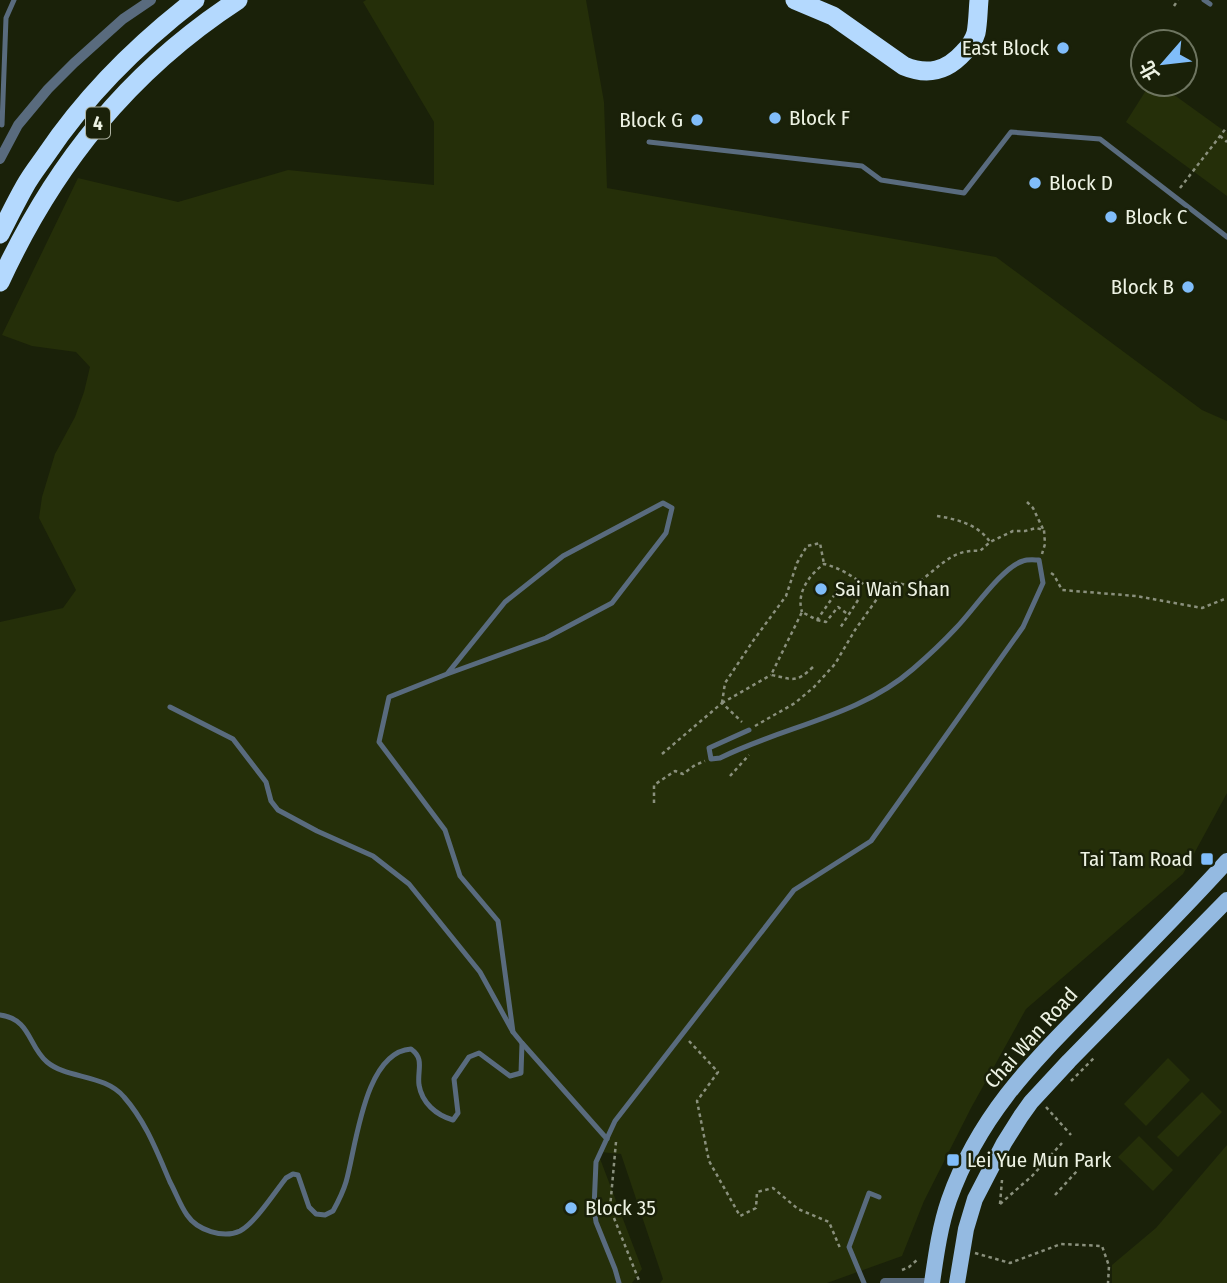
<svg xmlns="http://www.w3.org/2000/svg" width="1227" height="1283" font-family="'Fira Sans Condensed','Noto Sans TC',sans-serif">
<rect width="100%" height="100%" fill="#1a2109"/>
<g fill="#252f09">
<polygon points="366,0 586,0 604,102 607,188 996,257 1202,410 1227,421 1227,793 1183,874 1026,1009 971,1108 924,1201 902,1256 827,1283 660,1283 663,1279 621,1154 600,1152 599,1156 642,1269 632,1283 0,1283 0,622 63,608 76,590 39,518 42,497 55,454 75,417 84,392 90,367 76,352 32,346 2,335 78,178 178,202 288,170 434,185 434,122 363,2"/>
<polygon points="1150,84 1159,84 1227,133 1227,196 1126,122"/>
<polygon points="1168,1058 1190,1080 1146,1126 1124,1104"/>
<polygon points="1202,1092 1222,1112 1178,1157 1157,1137"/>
<polygon points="1139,1136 1173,1170 1153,1191 1118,1157"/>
<polygon points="1227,1145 1227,1283 1112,1283 1112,1265 1156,1228"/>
</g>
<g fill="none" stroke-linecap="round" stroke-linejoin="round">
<g stroke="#8a907d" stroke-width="2.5" stroke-dasharray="3.5 3.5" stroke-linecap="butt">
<polyline points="1174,6 1178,0"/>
<polyline points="1220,136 1227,142"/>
<polyline points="1180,188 1227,127"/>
<polyline points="1027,502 1033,508 1043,529"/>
<path d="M937 516C957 519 979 525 990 542"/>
<polyline points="1051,573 1054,575 1062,590 1136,596 1202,608 1227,598"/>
<path d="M879 596 892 582 912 586C937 572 949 548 980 551L990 542 1013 531H1025L1036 528 1044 530 1045 544 1042 554"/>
<polyline points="817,620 826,622 838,607 849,615"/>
<path d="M813 667C795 684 793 679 771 675L802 612 817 620 842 584 860 597 840 628"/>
<polyline points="722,703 725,683 753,641 786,596 797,563 807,546 820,543 824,564"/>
<polyline points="722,703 771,675"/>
<path d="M755 726 795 703 814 687 835 664 855 630 879 596C862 583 845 569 824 564 809 575 796 593 802 612"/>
<polyline points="662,754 722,703 742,722"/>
<polyline points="730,776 749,755"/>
<polyline points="654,803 654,785 675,771 683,774 695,765 705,761"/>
<polyline points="689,1041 718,1072 697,1101 709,1161 740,1216 756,1208 757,1192 773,1188 798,1209 829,1222 840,1248"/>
<polyline points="1071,1081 1094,1058"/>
<polyline points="1046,1107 1071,1135"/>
<polyline points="616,1142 610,1208 640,1283"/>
<polyline points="1055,1195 1077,1171"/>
<polyline points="1000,1204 1002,1180"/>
<polyline points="1000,1204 1032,1176 1062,1143"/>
<polyline points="975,1253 1010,1263 1061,1244 1102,1246 1109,1266 1108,1283"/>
<polyline points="902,1270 909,1267 917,1260"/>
</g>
<g stroke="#596b7e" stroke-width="5">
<polyline points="1204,0 1210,4"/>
<polyline points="2,125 6,18 14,0"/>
<polyline points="649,142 862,166 881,180 964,193 1011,132 1100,139 1227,237"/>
<polyline points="447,674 546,638 612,603 666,533 672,508 663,503 563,556 505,602 447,674 389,697 379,742 445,830 460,876 498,921 513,1032"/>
<polyline points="170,707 233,739 266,782 271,801 278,810 317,831 373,856 409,884 480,972 513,1032 522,1043 607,1139"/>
<path d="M0 1015C31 1019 28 1046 47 1062 67 1079 105 1074 124 1097 146 1122 157 1152 170 1182 176 1193 180 1205 187 1215 197 1230 223 1239 240 1231 255 1223 275 1192 286 1178L293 1174 298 1175 309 1207 316 1214 325 1215 333 1211C338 1202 343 1192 346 1182 356 1148 364 1052 411 1049 425 1059 417 1070 419 1085 422 1103 436 1115 453 1120L458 1113 454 1079 469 1057 479 1053 510 1076 521 1073 522 1043"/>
<path d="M619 1283 615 1269 596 1222 594 1208 596 1162 615 1121 794 890 871 841 1023 627 1043 583 1039 560C1035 560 1028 559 1023 561 1002 567 972 612 956 628 943 642 928 656 913 669 858 717 784 726 720 758L711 759 709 748 749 730"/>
<polyline points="864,1283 849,1247 869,1193 879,1197"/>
</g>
<g stroke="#596b7e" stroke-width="10">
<polyline points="0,159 18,125 48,89 74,63 123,19 151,0"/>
<polyline points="885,1283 931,1283"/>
</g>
<g stroke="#94bae1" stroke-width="16">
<path d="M932 1283C936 1255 940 1226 949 1200 978 1118 1028 1067 1087 1007 1134 958 1182 911 1227 861"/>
<polyline points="957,1283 966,1229 975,1199 1004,1143 1021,1116 1031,1102 1069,1061 1227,900"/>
</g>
<g stroke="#b4d9fe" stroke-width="19">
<path d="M795 0 833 16 904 66C928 76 947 71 964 52 969 47 974 40 976 33 978 23 978 11 979 0"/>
<path d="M0 234C8 218 16 202 25 186 31 175 39 165 46 155 87 94 138 44 195 0"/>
<path d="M0 282C54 165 129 71 238 0"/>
</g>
</g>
<g fill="#80bdfa" stroke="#1a2109" stroke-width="2.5">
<circle cx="1063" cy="48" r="7"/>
<circle cx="775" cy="118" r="7"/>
<circle cx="697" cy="120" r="7"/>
<circle cx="1035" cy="183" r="7"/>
<circle cx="1111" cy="217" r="7"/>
<circle cx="1188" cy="287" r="7"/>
<circle cx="821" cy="589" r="7"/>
<rect x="1200" y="852" width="14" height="14" rx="3.5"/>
<rect x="946" y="1153" width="14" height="14" rx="3.5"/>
<circle cx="571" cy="1208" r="7"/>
</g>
<g text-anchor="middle" stroke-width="5" stroke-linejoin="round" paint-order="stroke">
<rect fill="#1a2109" stroke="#aeb3a2" stroke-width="2" x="86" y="107.5" width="24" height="31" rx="5"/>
<g font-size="19" font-weight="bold" fill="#edf2e3">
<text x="98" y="130">4</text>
</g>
<g font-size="21" fill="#edf2e3" stroke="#1a2109" text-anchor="start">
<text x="1049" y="55" text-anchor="end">East Block</text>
<text x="789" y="125">Block F</text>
<text x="683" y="127" text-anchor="end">Block G</text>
<text x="1049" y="190">Block D</text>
<text x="1125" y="224">Block C</text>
<text x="1174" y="294" text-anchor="end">Block B</text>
<text x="835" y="596">Sai Wan Shan</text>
<text x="1193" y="866" text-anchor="end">Tai Tam Road</text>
<text x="967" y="1167">Lei Yue Mun Park</text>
<text x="585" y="1215">Block 35</text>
</g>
<g font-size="21" fill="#edf2e3" stroke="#1a2109">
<text transform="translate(1031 1038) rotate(-48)" y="7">Chai Wan Road</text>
</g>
</g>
<g transform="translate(1164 63) rotate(242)"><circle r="33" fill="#1a2109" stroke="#6e7560" stroke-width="2"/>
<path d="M0-5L12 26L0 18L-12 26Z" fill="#80bdfa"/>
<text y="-10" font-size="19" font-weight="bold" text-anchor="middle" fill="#edf2e3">北</text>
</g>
</svg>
